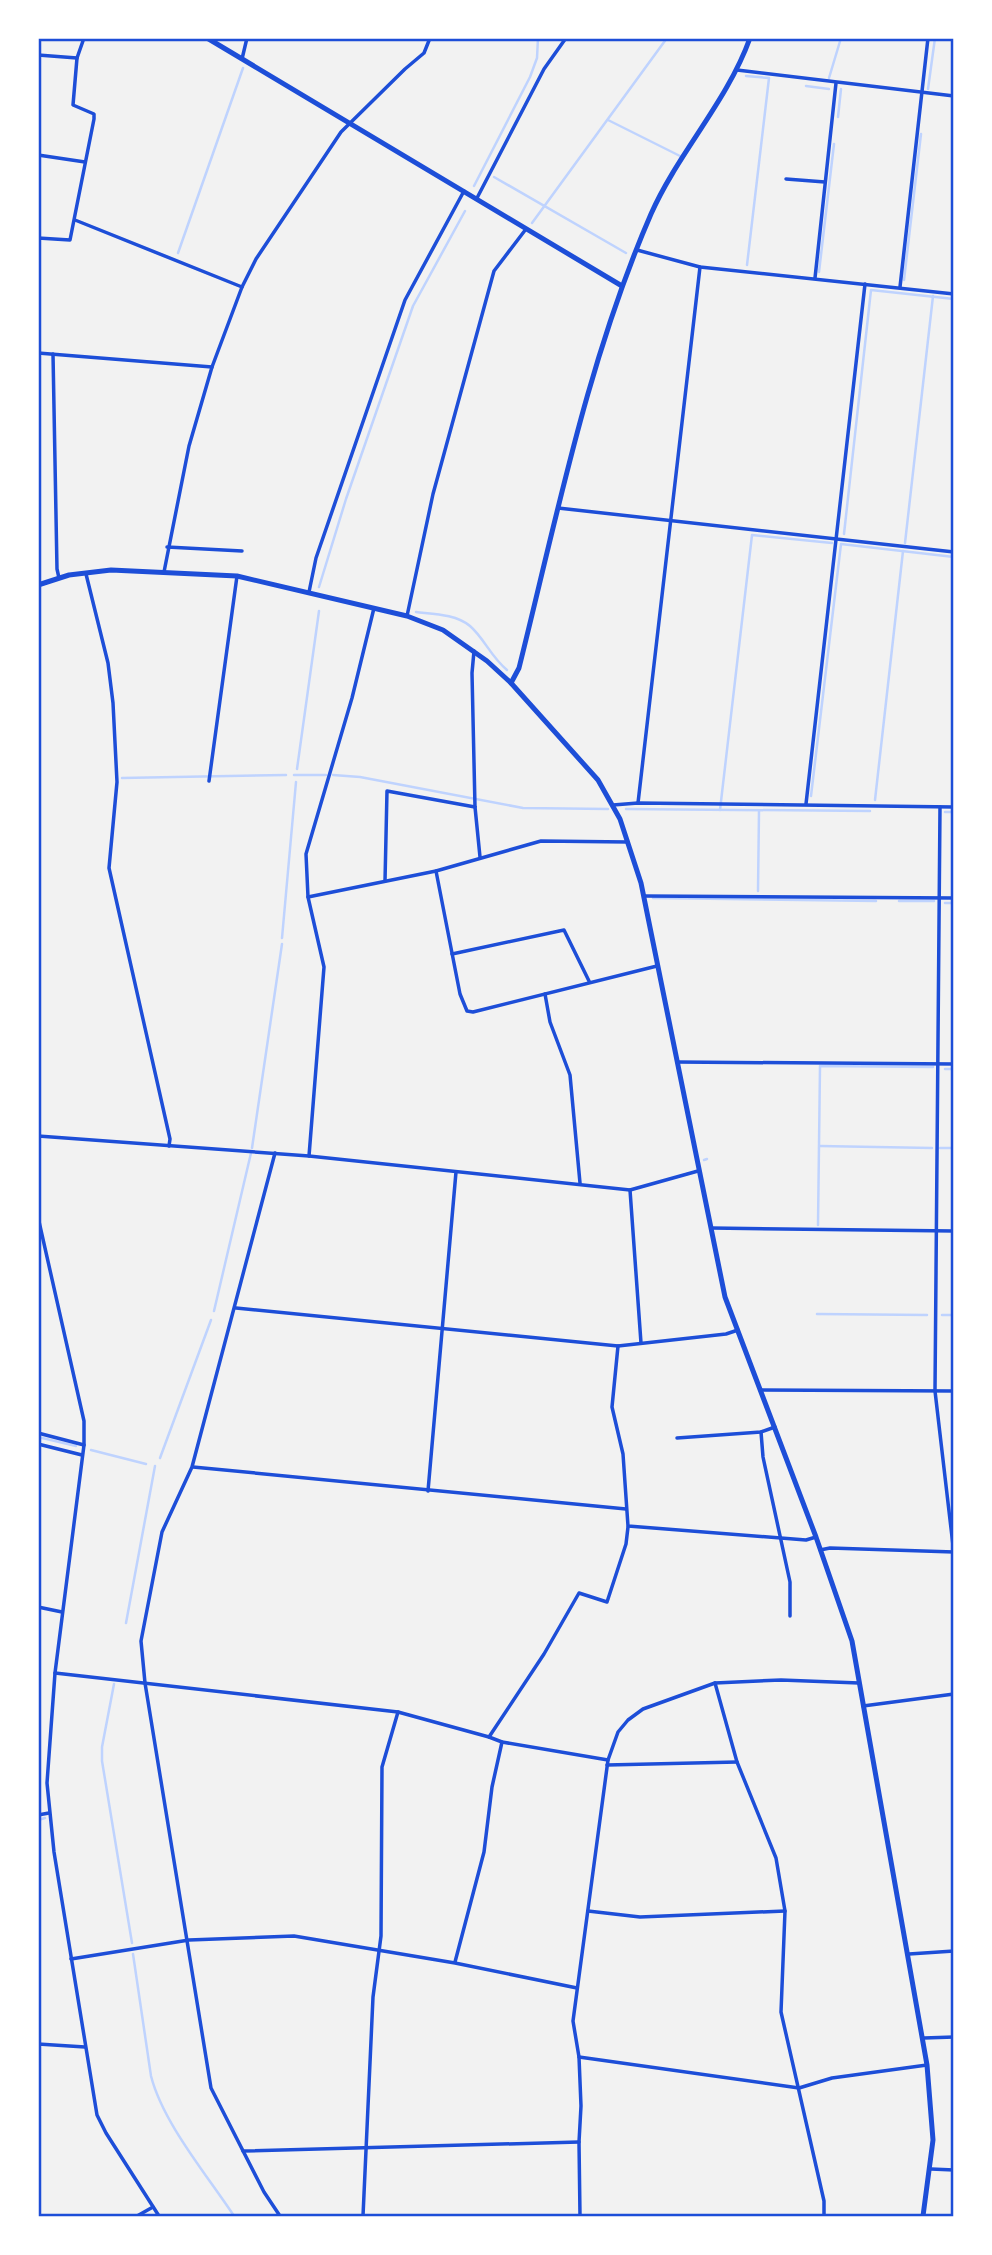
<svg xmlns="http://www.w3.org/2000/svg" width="992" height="2255" font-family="Poppins,sans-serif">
<rect width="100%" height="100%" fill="#f2f2f2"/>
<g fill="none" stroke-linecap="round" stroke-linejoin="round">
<g stroke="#bfd3fe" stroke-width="2.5">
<polyline points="746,76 769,78 747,265"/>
<polyline points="829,78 841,38"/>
<polyline points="806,86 829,89"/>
<polyline points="928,89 935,38"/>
<polyline points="838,117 841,89"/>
<polyline points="608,120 680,156"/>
<polyline points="494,177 626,253"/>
<polyline points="474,186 530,77 537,58 538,38"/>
<polyline points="532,223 667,38"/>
<polyline points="178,253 243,68"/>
<polyline points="819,272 834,144"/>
<polyline points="904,280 921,134"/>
<polyline points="844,534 871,290 954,299"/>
<polyline points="905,543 933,296"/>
<polyline points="319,587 346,499 413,306 465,211"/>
<path d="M416 612C433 614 456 614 470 626 484 638 491 657 507 670"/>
<polyline points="297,769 319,611"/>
<polyline points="294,775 326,775"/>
<polyline points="333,775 360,777 523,808 608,809"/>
<polyline points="122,778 286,775"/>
<polyline points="811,796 841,544 954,557"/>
<polyline points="875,800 903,551"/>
<polyline points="626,809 870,811"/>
<polyline points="720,810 752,535 832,543"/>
<polyline points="945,812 954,812"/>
<polyline points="758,891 759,811"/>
<polyline points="653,898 876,901"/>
<polyline points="899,901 934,901"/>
<polyline points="945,903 954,903"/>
<polyline points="282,938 296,782"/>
<polyline points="945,1069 954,1069"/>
<polyline points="820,1146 932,1148"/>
<polyline points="252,1148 282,944"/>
<polyline points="940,1148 954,1148"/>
<polyline points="704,1160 707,1159"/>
<polyline points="818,1225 820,1066 933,1067"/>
<polyline points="214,1311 251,1153"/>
<polyline points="817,1314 927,1315"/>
<polyline points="942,1315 954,1315"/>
<polyline points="38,1437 76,1446"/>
<polyline points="91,1450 146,1464"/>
<polyline points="160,1458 211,1320"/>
<polyline points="126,1623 155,1466"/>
<polyline points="114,1684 102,1747 102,1761 132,1943"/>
<polyline points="38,1820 45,1818"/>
<path d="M133 1954 151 2076C163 2123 207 2175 234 2216"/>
</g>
<g stroke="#1d4ed8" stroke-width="3.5">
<polyline points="38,55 77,58"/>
<polyline points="242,59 247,38"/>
<polyline points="737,70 954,96"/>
<polyline points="38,155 85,162"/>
<polyline points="786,179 825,182"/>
<polyline points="477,198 544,69 566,38"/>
<polyline points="75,220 242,287"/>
<polyline points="38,238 70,240 94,119 94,114 73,105 77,58 84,38"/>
<polyline points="637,250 700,267 954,294"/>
<polyline points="815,278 836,83"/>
<polyline points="900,287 928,38"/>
<polyline points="38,353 212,367"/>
<polyline points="53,354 57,569 59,578"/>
<polyline points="558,508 954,552"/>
<polyline points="167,547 242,551"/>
<polyline points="164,572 189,446 212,367 242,287 256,259 341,132 405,69 424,53 430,38"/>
<polyline points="86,574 108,663 113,703 117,782 109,868 170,1139 169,1146"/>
<polyline points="309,592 316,558 405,300 464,191"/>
<polyline points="407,616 433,494 494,271 526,229"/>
<polyline points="474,651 472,673 475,807 480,857"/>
<polyline points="209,781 237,576"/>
<polyline points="638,803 700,267"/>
<polyline points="806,804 865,284"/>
<polyline points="613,805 638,803 954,807"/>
<polyline points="940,807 935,1391 954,1554"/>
<polyline points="436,871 460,994 467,1011 473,1012 657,966"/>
<polyline points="385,881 387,791 475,807"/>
<polyline points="644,896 954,898"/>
<polyline points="308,897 436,871 541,841 628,842"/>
<polyline points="452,954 564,930 589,981"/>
<polyline points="545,994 550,1022 570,1075 580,1183"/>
<polyline points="677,1062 954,1064"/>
<polyline points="38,1136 309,1156 630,1190 698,1171"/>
<polyline points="275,1153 192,1467 162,1532 141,1641 145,1683 211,2088 264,2192 280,2216"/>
<polyline points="309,1156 324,967 308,897 306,854 352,698 374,608"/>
<polyline points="630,1190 641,1343"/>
<polyline points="38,1217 84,1421 84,1445 55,1673 47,1783 54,1852 97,2115 106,2133 159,2216"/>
<polyline points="711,1228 954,1231"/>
<polyline points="236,1308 618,1346 726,1334 738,1330"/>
<polyline points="618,1346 612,1407 623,1454 628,1526 806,1540 816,1537"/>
<polyline points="760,1390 954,1391"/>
<polyline points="761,1432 763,1457 790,1582 790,1616"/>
<polyline points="38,1433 84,1445"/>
<polyline points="677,1438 761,1432 775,1427"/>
<polyline points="38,1444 82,1455"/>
<polyline points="193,1467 626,1509"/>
<polyline points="428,1491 456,1172"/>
<polyline points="820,1550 830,1548 954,1552"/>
<polyline points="38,1607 62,1612"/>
<polyline points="55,1673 398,1712 489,1737 502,1742 608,1760"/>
<polyline points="715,1683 737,1762 776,1858 785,1911 781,2012 824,2201 824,2216"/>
<polyline points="863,1706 954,1694"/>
<polyline points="489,1737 544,1654 579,1593 607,1602 626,1544 628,1527"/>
<polyline points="607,1765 737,1762"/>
<polyline points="38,1815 49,1813"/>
<polyline points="588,1911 640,1917 785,1911"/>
<polyline points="909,1954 954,1951"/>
<polyline points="71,1959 189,1940 294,1936 455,1963 577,1988"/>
<polyline points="455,1962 484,1852 492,1787 502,1742"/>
<polyline points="924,2038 954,2037"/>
<polyline points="38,2044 85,2047"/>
<polyline points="579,2057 799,2088 832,2078 927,2065"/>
<polyline points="243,2151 579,2142"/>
<polyline points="931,2169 954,2170"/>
<polyline points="137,2216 153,2207"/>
<polyline points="363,2216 373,1997 381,1936 382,1767 398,1712"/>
<polyline points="580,2216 579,2142 581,2106 579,2057 573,2021 608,1760 618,1732 628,1720 643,1709 715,1683 781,1680 859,1683"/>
</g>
<polyline stroke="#1d4ed8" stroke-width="5" points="207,38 622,286"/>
<g stroke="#1d4ed8" stroke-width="5">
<polyline points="38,585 69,575 111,570 237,576 407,616 443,630 487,661 511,683 598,780 620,819 641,883 725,1297 816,1537 852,1641 927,2065 933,2140 923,2216"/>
<path d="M511 683 519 668C557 516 588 359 651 214 678 153 727 102 750 38"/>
</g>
</g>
<rect width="992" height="2255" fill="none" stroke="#ffffff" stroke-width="80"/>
<rect x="40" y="40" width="912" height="2175" fill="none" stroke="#1d4ed8" stroke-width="2.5"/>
</svg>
